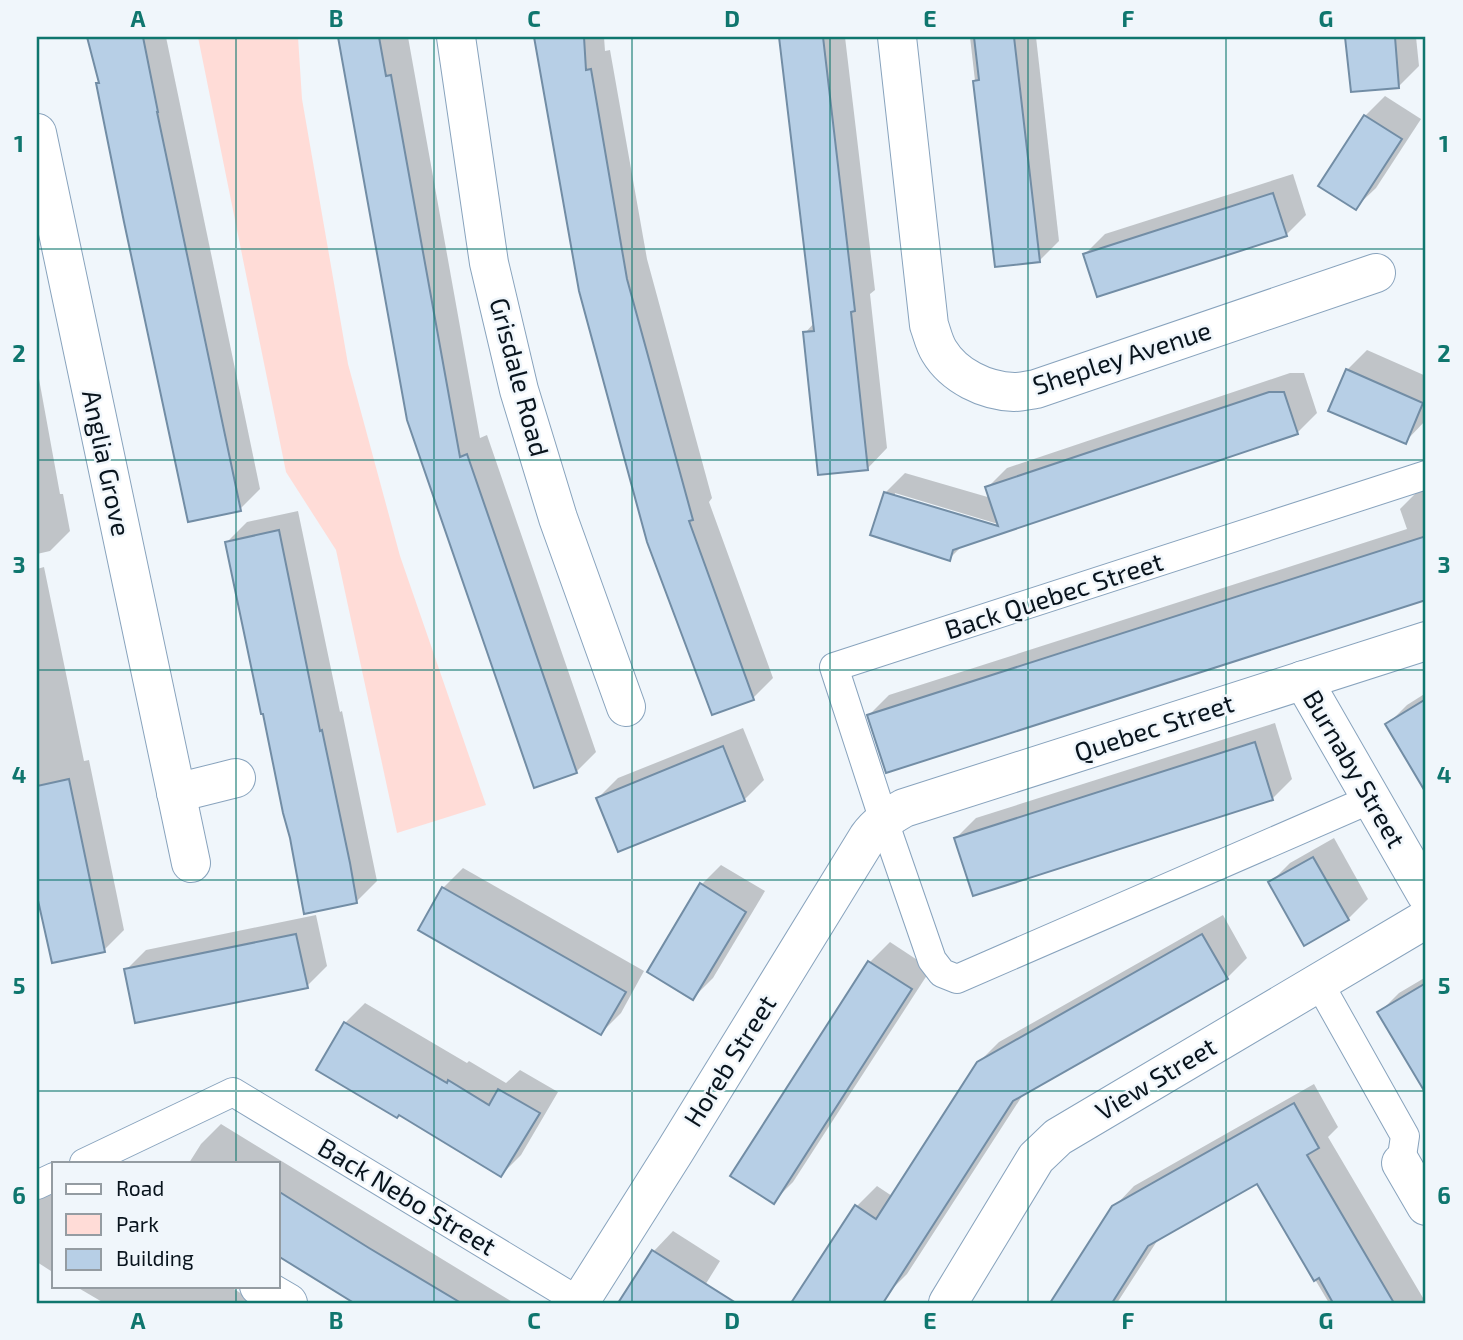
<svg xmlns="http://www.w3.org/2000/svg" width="1463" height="1340" font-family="'Exo 2',sans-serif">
<rect width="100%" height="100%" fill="#f0f6fb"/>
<polygon fill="#ffdcd7" points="198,37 298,37 302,99 348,364 400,556 486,805 397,833 336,550 286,472"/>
<g fill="#0003" fill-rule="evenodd">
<polygon points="89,37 166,37 260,489 240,509 189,520"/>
<polygon points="340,37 408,37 480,438 487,435 596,752 576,772 409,419"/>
<polygon points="536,37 604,37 605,51 610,50 647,259 712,498 709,502 773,678 753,698 713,713 580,291"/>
<polygon points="781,37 845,37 875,290 870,294 887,448 867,469 805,333 815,322"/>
<polygon points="970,37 1036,37 1059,241 1039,261 996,265"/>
<polygon points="1347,37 1416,37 1419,66 1399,86 1352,90"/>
<polygon points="1385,96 1421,119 1376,188 1356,207 1365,116"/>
<polygon points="1293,174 1306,215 1286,235 1085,254 1105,234"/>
<polygon points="1367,350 1426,376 1426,420 1405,442 1347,370"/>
<polygon points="37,368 60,494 63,494 70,531 50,551 37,554"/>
<path d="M1290 373H1304L1317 413 1297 433 964 544 949 559 885 493 905 473 991 498 987 488 1007 468ZM895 493 998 524 997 528 895 497Z"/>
<polygon points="1426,487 1426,598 887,771 869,715 889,695 1407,529 1400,509 1420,489"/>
<polygon points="298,511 340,712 342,711 377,881 357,901 227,542 247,522"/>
<polygon points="44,567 84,761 89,760 124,930 104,950 53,961 37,884 37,569"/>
<polygon points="1426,693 1426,751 1406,757 1387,725 1407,705"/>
<polygon points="1275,723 1292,779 1272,799 956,838 976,818"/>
<polygon points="743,728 764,780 744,800 598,798 618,778"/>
<polygon points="1334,838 1368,899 1348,919 1304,944 1270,883 1290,863"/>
<polygon points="721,865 765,891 713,978 693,998 701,885"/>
<polygon points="463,868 644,971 621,1013 601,1033 443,888"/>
<polygon points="316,915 327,966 307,986 126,970 146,950"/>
<polygon points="1223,915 1247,958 1227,978 1024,1093 907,1274 887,1294 877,1287 866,1303 793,1303 857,1206 877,1186 892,1196 978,1063 999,1042"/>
<polygon points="890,942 931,969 793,1182 773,1202 870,962"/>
<polygon points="1426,977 1426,1093 1379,1013 1399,993"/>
<polygon points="365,1003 467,1063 469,1061 506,1083 520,1070 558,1092 521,1155 501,1175 345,1023"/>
<polygon points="1314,1084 1338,1127 1328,1137 1426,1303 1329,1303 1257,1182 1159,1238 1117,1303 1052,1303 1114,1207 1134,1186"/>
<polygon points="221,1124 514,1303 359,1303 278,1254 278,1163 189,1163 201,1144"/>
<polygon points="54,1192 54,1273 37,1262 37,1200"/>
<polygon points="673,1231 720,1261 694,1303 624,1303 621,1302 654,1251"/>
<polygon points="75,1286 229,1286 257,1303 104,1303"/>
</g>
<g fill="#b7cfe6" stroke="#728da5" stroke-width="2">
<polygon points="87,37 143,37 158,112 157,112 241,511 188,522 124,222 96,83 99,83"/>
<polygon points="338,37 379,37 386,76 391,75 460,457 467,454 577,773 534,788 407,420"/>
<polygon points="534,37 584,37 586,70 591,69 627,279 693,520 689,521 754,700 712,715 647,542 579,291"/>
<polygon points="779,37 823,37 855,311 851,312 868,470 818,475 803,332 814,331"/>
<polygon points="974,37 1014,37 1040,262 995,267 973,81 979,80"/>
<polygon points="1345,37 1395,37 1399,88 1351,92"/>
<polygon points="1364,115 1402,139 1356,210 1318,186"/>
<polygon points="1273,193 1287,236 1097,297 1083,254"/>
<polygon points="1346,369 1423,403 1406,444 1328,411"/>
<polygon points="1269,392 1284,392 1298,434 953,550 950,561 870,535 884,492 998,526 985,487"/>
<polygon points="279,530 320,731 322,730 350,863 357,903 304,914 290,838 283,813 263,714 261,714 225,542"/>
<polygon points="1426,536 1426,600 886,773 867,715"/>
<polygon points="1426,699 1426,793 1385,724"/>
<polygon points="1255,742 1273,800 973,896 954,838"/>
<polygon points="723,746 745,801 618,852 596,798"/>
<polygon points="69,779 105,952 52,963 37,896 37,786"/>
<polygon points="1313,857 1349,920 1304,946 1268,882"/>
<polygon points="700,883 746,912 693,1000 647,972"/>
<polygon points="442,887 626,992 601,1035 418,930"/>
<polygon points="296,934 308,988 135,1023 124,969"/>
<polygon points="1202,934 1228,979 1013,1101 883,1303 791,1303 855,1205 876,1219 977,1062"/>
<polygon points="868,961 912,989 774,1204 730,1176"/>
<polygon points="1426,983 1426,1094 1377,1012"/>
<polygon points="344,1022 447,1083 448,1080 489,1105 498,1089 540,1113 501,1177 399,1115 397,1118 316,1070"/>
<polygon points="1294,1103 1319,1148 1307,1155 1394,1303 1333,1303 1319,1278 1314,1281 1257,1184 1148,1246 1112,1303 1050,1303 1112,1206"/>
<polygon points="278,1191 369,1248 461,1303 354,1303 278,1256"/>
<polygon points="652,1250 736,1303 618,1303"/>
</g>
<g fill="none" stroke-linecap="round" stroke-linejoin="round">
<defs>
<g id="lane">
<polyline points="1371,799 957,979 942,973 932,960 884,821 834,667 1426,475"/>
<polyline points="1319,983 1405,1136 1401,1163"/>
<polyline points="84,1163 233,1092 580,1302"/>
<polyline points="37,1185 54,1177"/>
</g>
<g id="street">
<polyline points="456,37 489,263 519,390 558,518 626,707"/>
<path d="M897 37 929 325C932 333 934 343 939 351 954 376 985 391 1014 392 1022 392 1029 390 1036 389L1376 273"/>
<polyline points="37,133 191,863"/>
<polyline points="1303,680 1426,894"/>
<polyline points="176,793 236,778"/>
<polyline points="1401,1163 1426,1206"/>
<polyline points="259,1286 288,1303"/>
<path d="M579 1303 675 1151 868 837C877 824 890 816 904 808L1426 641"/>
<polyline points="948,1303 1036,1158 1058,1137 1426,919"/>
</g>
</defs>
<use href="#lane" stroke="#88a3bd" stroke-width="30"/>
<use href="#street" stroke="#88a3bd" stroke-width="40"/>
<use href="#lane" stroke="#fff" stroke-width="28"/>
<use href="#street" stroke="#fff" stroke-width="38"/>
</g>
<path fill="none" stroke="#0f766e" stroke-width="2" stroke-opacity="0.55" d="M236 37V1163M434 37V1303M632 37V1303M830 37V1303M1028 37V1303M1226 37V1303M37 249H1426M37 460H1426M37 670H1426M37 880H1426M37 1091H1426M236 1286V1303"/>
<g text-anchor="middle" stroke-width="5" stroke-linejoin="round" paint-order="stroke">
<g font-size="26" fill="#09141d" stroke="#f0f6fb">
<text transform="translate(1122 358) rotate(-18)" y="9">Shepley Avenue</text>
<text transform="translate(519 377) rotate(75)" y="9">Grisdale Road</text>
<text transform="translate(106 463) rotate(78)" y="9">Anglia Grove</text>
<text transform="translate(1054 596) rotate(-18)" y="9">Back Quebec Street</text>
<text transform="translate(1154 728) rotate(-18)" y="9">Quebec Street</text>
<text transform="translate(1354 769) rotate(60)" y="9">Burnaby Street</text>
<text transform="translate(730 1061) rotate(-58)" y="9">Horeb Street</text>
<text transform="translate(1156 1079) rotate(-31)" y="9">View Street</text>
<text transform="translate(407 1197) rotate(31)" y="9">Back Nebo Street</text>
</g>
</g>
<rect width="1463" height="1340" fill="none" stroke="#f0f6fb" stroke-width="77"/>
<rect x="52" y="1162" width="228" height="126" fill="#f0f6fb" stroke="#949ca2" stroke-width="2"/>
<rect x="66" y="1184" width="35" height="10" fill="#ffffff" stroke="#949ca2" stroke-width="2"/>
<text x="116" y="1196" font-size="21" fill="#09141d">Road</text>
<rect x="66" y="1214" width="35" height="21" fill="#ffdcd7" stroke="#949ca2" stroke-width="2"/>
<text x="116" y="1232" font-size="21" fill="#09141d">Park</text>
<rect x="66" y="1249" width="35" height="21" fill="#b7cfe6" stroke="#949ca2" stroke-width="2"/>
<text x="116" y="1266" font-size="21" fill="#09141d">Building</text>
<rect x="38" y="38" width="1386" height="1264" fill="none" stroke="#0f766e" stroke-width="2.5"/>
<g font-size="23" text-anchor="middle" font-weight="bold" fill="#0f766e">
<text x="138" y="27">A</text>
<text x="336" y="27">B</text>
<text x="534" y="27">C</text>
<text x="732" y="27">D</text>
<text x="930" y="27">E</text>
<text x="1128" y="27">F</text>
<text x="1326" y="27">G</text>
<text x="19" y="152">1</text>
<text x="1444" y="152">1</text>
<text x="19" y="362">2</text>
<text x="1444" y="362">2</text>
<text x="19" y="573">3</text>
<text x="1444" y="573">3</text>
<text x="19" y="783">4</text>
<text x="1444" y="783">4</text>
<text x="19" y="994">5</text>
<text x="1444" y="994">5</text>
<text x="19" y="1204">6</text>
<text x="1444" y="1204">6</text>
<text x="138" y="1329">A</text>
<text x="336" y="1329">B</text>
<text x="534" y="1329">C</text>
<text x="732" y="1329">D</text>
<text x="930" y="1329">E</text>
<text x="1128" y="1329">F</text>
<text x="1326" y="1329">G</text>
</g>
</svg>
